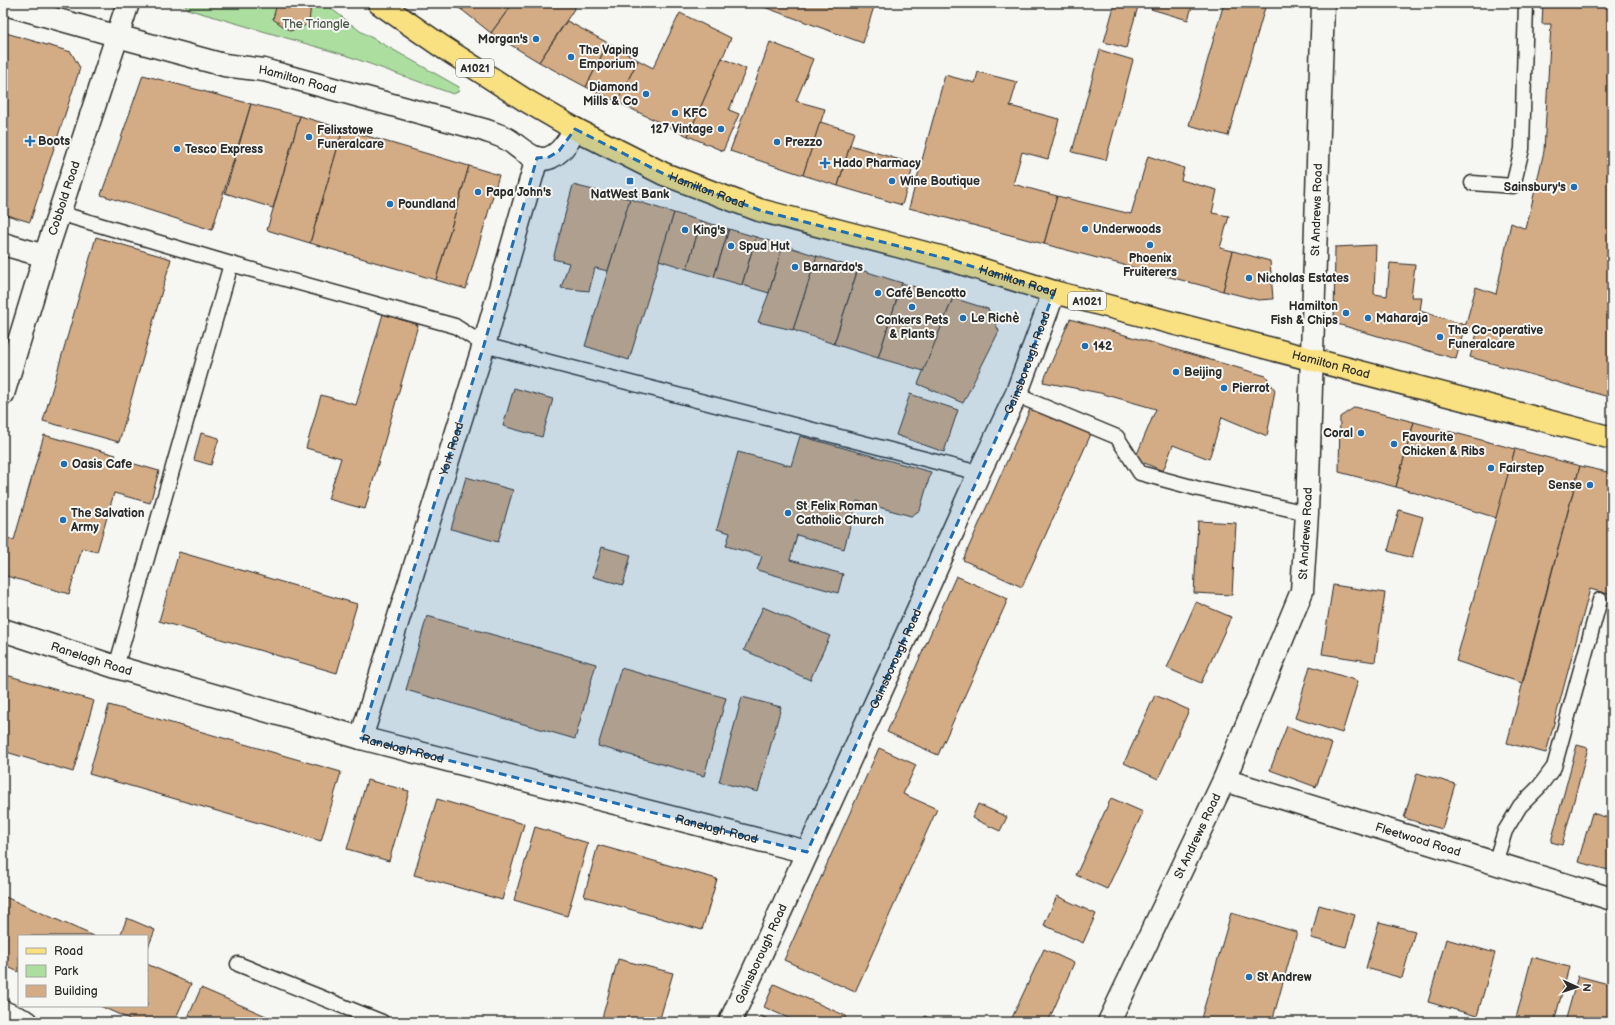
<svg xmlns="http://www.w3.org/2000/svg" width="1615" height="1025" font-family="'Balsamiq Sans',sans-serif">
<rect width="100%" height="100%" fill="#f6f6f2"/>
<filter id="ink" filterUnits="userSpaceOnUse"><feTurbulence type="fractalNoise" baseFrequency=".025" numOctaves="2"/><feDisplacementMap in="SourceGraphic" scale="8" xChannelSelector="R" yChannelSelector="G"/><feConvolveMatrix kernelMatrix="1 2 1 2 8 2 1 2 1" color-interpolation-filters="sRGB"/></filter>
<g filter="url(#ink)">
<polygon fill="#acdea0" stroke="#6c8466" points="184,3 324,3 360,31 459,87 458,92 453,94 345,55 187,9"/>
<g fill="#d3ac85" stroke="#2b2b2b">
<polygon points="277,3 311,3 309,24 290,31 273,19"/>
<polygon points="450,3 468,3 462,10"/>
<polygon points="468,3 513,3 491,33 462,10"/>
<polygon points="513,3 578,3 539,62 491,33"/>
<polygon points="753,3 875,3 863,43"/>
<polygon points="1115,3 1139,3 1126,48 1104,42"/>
<polygon points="1153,3 1193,3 1188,20 1151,9"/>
<polygon points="1224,3 1266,4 1228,136 1189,125"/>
<polygon points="1543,3 1612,3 1612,398 1470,357 1478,330 1465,327 1476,287 1496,294 1511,223 1526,229 1544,151 1551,24 1542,24"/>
<polygon points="680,13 731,38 688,136 617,102 638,60 653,68"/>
<polygon points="567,21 608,43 586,87 539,62"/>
<polygon points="6,33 71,52 80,68 30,222 3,214 3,44"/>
<polygon points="770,42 813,59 796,101 825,109 803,175 730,151"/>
<polygon points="608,43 638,60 617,102 586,87"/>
<polygon points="1100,50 1133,60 1106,160 1072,152"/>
<polygon points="722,58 746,69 729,110 739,114 723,151 688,136"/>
<polygon points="978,72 1017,82 1010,106 1059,119 1048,159 1022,152 1013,184 1057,196 1044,244 909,208 945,75 975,83"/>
<polygon points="143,75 251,104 212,230 101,195"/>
<polygon points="251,104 300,116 273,208 225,193"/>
<polygon points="300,116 343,129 310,243 267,230"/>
<polygon points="820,122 854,132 838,186 803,175"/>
<polygon points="343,129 469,166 436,280 310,243"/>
<polygon points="850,145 914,164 902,205 838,186"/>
<polygon points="1148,156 1184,168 1181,180 1217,190 1212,213 1229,216 1220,248 1233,251 1223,291 1044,244 1057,196 1131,214"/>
<polygon points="469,166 499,175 466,289 436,280"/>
<polygon points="573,185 630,199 608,271 595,268 589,291 561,288 569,263 553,259"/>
<polygon points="630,199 674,213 629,360 585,346"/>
<polygon points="674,213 701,221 687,269 659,260"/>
<polygon points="701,221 729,229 714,277 687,269"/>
<polygon points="729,229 756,237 742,285 714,277"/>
<polygon points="96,237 171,259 119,442 43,421"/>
<polygon points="756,237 783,245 769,293 742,285"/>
<polygon points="783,245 817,256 793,330 758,322 769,293"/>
<polygon points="1376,245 1374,294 1387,296 1390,263 1415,265 1411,297 1422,297 1420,311 1465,325 1456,359 1334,323 1335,247"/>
<polygon points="1233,251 1270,261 1273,299 1258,300 1223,291"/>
<polygon points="817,256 858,269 834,344 793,330"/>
<polygon points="858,269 902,283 878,358 834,344"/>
<polygon points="902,283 953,298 924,371 878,358"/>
<polygon points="953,298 988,309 999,331 963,403 918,384"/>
<polygon points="383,314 418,325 365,509 328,499 341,458 306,448 321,395 356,405"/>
<polygon points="1070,319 1266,376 1275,390 1267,436 1222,417 1209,459 1173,445 1163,471 1135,459 1156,409 1100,393 1043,382"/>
<polygon points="514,388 553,399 542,437 503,426"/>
<polygon points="910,394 958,410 944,452 896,435"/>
<polygon points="1031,407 1091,434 1022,587 963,560"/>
<polygon points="1355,407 1414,422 1396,487 1339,472 1340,417"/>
<polygon points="1414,422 1515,449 1497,518 1396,487"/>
<polygon points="201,433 219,438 211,465 194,460"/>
<polygon points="44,435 116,455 114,458 159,471 150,503 114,493 97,552 82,548 69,594 3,575 3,537 14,540"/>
<polygon points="800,436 931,472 920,510 911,516 857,501 844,549 797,535 790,560 843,574 838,593 757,570 762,556 726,546 730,533 717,529 738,452 791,466"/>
<polygon points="1515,449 1580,466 1522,683 1456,661"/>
<polygon points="1580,466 1612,473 1612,595 1590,589 1546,753 1507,743"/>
<polygon points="466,477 513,490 498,542 451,529"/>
<polygon points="1399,510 1423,517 1412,558 1388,551"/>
<polygon points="1198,521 1236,523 1232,595 1194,593"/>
<polygon points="602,547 631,555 623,585 593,577"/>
<polygon points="179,552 357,604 337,673 159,621"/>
<polygon points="956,576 1008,599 938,755 887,732"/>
<polygon points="1333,585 1385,593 1375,662 1322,654"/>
<polygon points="1196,602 1231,617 1201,683 1167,668"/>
<polygon points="763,607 830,636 810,680 744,650"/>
<polygon points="427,616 596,664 575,739 406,690"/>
<polygon points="1310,666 1358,681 1342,733 1295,718"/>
<polygon points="621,668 726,698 704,776 598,746"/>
<polygon points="3,674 94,701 73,772 3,751"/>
<polygon points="1155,695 1189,710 1158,779 1124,763"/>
<polygon points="742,697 781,707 758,792 719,782"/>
<polygon points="109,705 341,772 321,841 89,774"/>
<polygon points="1287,726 1332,744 1316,787 1270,770"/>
<polygon points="1577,745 1588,748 1562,845 1551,842"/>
<polygon points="879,748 916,765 903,794 937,809 855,992 784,960"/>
<polygon points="1417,773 1455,784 1442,829 1404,818"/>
<polygon points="367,780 409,791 389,861 347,849"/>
<polygon points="1111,798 1143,812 1107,889 1076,875"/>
<polygon points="437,799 524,824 502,900 414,875"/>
<polygon points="978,804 1007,817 1000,831 972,818"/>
<polygon points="1592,813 1612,819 1612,871 1578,862"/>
<polygon points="535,827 588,843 567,916 514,900"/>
<polygon points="598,845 717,879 702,930 584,896"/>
<polygon points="3,896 94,936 19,936 19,972 3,965"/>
<polygon points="1057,896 1096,914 1083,943 1044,925"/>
<polygon points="1319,905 1355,915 1346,947 1311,938"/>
<polygon points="1231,913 1297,932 1272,1022 1200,1022"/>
<polygon points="127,918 155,930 147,950 147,936 120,936"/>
<polygon points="1379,922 1415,931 1402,978 1366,968"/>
<polygon points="1446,939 1495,953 1477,1016 1428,1002"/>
<polygon points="1044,949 1074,963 1048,1022 1010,1022"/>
<polygon points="1532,957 1569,967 1554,1022 1515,1022"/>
<polygon points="618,959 673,973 659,1022 601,1022"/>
<polygon points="147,964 191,984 174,1022 136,1022 100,1006 147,1006"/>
<polygon points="1578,976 1612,985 1612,1022 1565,1022"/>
<polygon points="774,984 846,1016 843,1022 797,1022 764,1007"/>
<polygon points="201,988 280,1022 186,1022"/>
<polygon points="761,1016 775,1022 758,1022"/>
<polygon points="925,1016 937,1022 922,1022"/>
</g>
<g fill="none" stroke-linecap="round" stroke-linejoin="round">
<defs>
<g id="service">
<polyline points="1472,183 1513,186 1522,149 1526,3"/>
<polyline points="59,213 231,264 455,326 484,345 979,473"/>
<polyline points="1016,395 1117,437 1140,473 1199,489 1307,513"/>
<polyline points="116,667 231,264"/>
<polyline points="1495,863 1505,831 1520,806 1539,787 1554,767 1600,600"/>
<polyline points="238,964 382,1022"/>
</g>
<polyline id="pedestrian" points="3,4 117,36"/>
<g id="minor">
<polyline points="3,244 45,256"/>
<path id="s1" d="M3 630 116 667 361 738 807 852"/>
<path id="s2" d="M361 738 484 345 537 158"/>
<path id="s3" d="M1224 780 1612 899"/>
<polyline points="3,1012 27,1022"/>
<path id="s4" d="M730 1022 907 634 979 473 1016 395 1054 292"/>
<path id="s5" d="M1109 1022 1224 780 1302 591 1307 513 1323 3"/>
</g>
<g id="tertiary">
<path id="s6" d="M3 394 45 256 128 3"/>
</g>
<g id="secondary">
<path id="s7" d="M117 36 224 65 264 70 484 130C492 133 500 135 507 139 517 145 525 154 536 158 554 164 568 143 575 129"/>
</g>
<g id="primary">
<path id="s8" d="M379 3 441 46 525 100 575 129 664 174 759 210 948 259 1054 292 1612 438"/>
</g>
</defs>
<use href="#service" stroke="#2b2b2b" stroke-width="17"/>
<use href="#pedestrian" stroke="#2b2b2b" stroke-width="24"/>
<use href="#minor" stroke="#2b2b2b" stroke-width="25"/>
<use href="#tertiary" stroke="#2b2b2b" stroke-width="25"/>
<use href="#secondary" stroke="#2b2b2b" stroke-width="25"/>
<use href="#primary" stroke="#2b2b2b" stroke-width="25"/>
<use href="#service" stroke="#f6f6f2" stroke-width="14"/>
<use href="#pedestrian" stroke="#f6f6f2" stroke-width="21"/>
<use href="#minor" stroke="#f6f6f2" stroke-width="22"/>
<use href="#tertiary" stroke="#f6f6f2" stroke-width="22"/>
<use href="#secondary" stroke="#f6f6f2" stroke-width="22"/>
<use href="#primary" stroke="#f9e181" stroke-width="22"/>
</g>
</g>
<path fill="#1f6fb2" fill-opacity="0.2" stroke="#1f6fb2" stroke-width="3" stroke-dasharray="8 5" stroke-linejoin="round" d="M575 129 664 174 759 210 948 259 1054 292 1016 395 807 852 361 738 484 345 537 158 549 157 559 151Z"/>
<g fill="#1f6fb2" stroke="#f6f6f2" stroke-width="1.5">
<circle cx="536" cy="39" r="4"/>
<circle cx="571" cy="57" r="4"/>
<circle cx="646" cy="94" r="4"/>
<circle cx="675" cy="113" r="4"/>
<circle cx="721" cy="129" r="4"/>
<circle cx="309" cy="137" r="4"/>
<path d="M28 135h4v4h4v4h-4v4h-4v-4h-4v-4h4z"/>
<circle cx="777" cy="142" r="4"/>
<circle cx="177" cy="149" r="4"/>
<path d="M823 157h4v4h4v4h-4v4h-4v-4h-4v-4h4z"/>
<rect x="626" y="177" width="8" height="8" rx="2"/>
<circle cx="892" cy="181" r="4"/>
<circle cx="1574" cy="187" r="4"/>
<circle cx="478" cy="192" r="4"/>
<circle cx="390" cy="204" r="4"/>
<circle cx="1085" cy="229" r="4"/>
<circle cx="685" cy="230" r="4"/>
<circle cx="1150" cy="245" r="4"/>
<circle cx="731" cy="246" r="4"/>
<circle cx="795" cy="267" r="4"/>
<circle cx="1249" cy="278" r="4"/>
<circle cx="878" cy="293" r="4"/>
<circle cx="912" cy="307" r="4"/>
<circle cx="1346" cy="313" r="4"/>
<circle cx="963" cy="318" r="4"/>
<circle cx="1368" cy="318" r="4"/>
<circle cx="1440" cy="337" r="4"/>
<circle cx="1085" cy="346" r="4"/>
<circle cx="1176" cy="372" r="4"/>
<circle cx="1224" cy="388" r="4"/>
<circle cx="1361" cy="433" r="4"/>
<circle cx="1394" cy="444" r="4"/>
<circle cx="64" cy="464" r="4"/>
<circle cx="1491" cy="468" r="4"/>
<circle cx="1590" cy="485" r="4"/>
<circle cx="788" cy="513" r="4"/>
<circle cx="63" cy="520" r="4"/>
<circle cx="1249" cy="977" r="4"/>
</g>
<g text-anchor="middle" stroke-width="4" stroke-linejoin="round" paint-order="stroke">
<g fill="#f6f6f2" stroke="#686867" stroke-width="1">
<rect x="456" y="59" width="38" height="18" rx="3"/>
<rect x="1068" y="292" width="38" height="18" rx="3"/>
</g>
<g font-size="11" font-weight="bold" fill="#2b2b2b">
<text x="475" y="72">A1021</text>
<text x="1087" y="305">A1021</text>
</g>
<g font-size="12" fill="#4b5848" stroke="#f6f6f2">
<text x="316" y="28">The Triangle</text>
</g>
<g font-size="12" font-weight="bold" fill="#2b2b2b" stroke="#f6f6f2" text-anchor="start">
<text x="528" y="43" text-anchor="end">Morgan's</text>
<text x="579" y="54">The Vaping<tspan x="579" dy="14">Emporium</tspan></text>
<text x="638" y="91" text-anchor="end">Diamond<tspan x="638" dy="14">Mills &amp; Co</tspan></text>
<text x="683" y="117">KFC</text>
<text x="713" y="133" text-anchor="end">127 Vintage</text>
<text x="317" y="134">Felixstowe<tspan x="317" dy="14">Funeralcare</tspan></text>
<text x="38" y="145">Boots</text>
<text x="785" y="146">Prezzo</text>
<text x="185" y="153">Tesco Express</text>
<text x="833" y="167">Hado Pharmacy</text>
<text x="900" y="185">Wine Boutique</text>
<text x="1566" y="191" text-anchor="end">Sainsbury's</text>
<text x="486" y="196">Papa John's</text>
<text x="630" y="198" text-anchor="middle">NatWest Bank</text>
<text x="398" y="208">Poundland</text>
<text x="1093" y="233">Underwoods</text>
<text x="693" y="234">King's</text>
<text x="739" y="250">Spud Hut</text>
<text x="1150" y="262" text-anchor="middle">Phoenix<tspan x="1150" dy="14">Fruiterers</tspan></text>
<text x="803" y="271">Barnardo's</text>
<text x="1257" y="282">Nicholas Estates</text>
<text x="886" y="297">Café Bencotto</text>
<text x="1338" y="310" text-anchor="end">Hamilton<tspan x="1338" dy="14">Fish &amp; Chips</tspan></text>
<text x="971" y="322">Le Richè</text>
<text x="1376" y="322">Maharaja</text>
<text x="912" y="324" text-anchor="middle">Conkers Pets<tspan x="912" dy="14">&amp; Plants</tspan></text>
<text x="1448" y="334">The Co-operative<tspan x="1448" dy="14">Funeralcare</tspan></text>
<text x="1093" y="350">142</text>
<text x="1184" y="376">Beijing</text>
<text x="1232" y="392">Pierrot</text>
<text x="1353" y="437" text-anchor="end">Coral</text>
<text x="1402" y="441">Favourite<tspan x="1402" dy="14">Chicken &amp; Ribs</tspan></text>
<text x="72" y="468">Oasis Cafe</text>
<text x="1499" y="472">Fairstep</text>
<text x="1582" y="489" text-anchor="end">Sense</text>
<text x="796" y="510">St Felix Roman<tspan x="796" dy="14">Catholic Church</tspan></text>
<text x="71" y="517">The Salvation<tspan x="71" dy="14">Army</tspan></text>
<text x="1257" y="981">St Andrew</text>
</g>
<g font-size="12" fill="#2b2b2b" stroke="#f6f6f2">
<text dy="4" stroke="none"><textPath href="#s7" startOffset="186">Hamilton Road</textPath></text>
<text dy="4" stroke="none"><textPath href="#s8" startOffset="379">Hamilton Road</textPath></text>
<text dy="4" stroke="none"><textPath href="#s6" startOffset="205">Cobbold Road</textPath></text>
<text dy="4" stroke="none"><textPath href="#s5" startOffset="854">St Andrews Road</textPath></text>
<text dy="4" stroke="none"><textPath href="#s8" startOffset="703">Hamilton Road</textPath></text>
<text dy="4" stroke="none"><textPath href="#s4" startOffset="723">Gainsborough Road</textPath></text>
<text dy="4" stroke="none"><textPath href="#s8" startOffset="1027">Hamilton Road</textPath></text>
<text dy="4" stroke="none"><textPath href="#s2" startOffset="303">York Road</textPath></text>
<text dy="4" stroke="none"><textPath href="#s5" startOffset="530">St Andrews Road</textPath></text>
<text dy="4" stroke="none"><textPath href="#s1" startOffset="93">Ranelagh Road</textPath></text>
<text dy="4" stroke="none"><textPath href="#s4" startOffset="399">Gainsborough Road</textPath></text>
<text dy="4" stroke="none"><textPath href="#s1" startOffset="417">Ranelagh Road</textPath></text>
<text dy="4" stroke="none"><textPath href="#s1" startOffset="741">Ranelagh Road</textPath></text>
<text dy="4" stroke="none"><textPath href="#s5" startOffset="206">St Andrews Road</textPath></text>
<text dy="4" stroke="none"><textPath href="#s3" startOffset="203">Fleetwood Road</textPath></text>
<text dy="4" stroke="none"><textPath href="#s4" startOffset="75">Gainsborough Road</textPath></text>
</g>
</g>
<rect width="1615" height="1025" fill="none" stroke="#f6f6f2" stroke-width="16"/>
<rect x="8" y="8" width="1599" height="1009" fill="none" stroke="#2b2b2b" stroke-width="1.5" filter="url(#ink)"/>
<rect x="18" y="935" width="130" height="72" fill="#f6f6f2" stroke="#a5a5a2"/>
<rect x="26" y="948" width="20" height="6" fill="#f9e181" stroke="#a5a5a2"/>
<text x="54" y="955" font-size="12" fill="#2b2b2b">Road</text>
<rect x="26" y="965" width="20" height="12" fill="#acdea0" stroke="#a5a5a2"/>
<text x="54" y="975" font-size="12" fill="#2b2b2b">Park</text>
<rect x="26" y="985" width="20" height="12" fill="#d3ac85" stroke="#a5a5a2"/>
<text x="54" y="995" font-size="12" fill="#2b2b2b">Building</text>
<g transform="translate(1577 987) rotate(93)" stroke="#f6f6f2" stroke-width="3" paint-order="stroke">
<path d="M0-3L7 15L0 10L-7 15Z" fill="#2b2b2b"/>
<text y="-6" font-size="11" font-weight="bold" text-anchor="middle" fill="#2b2b2b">N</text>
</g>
</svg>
